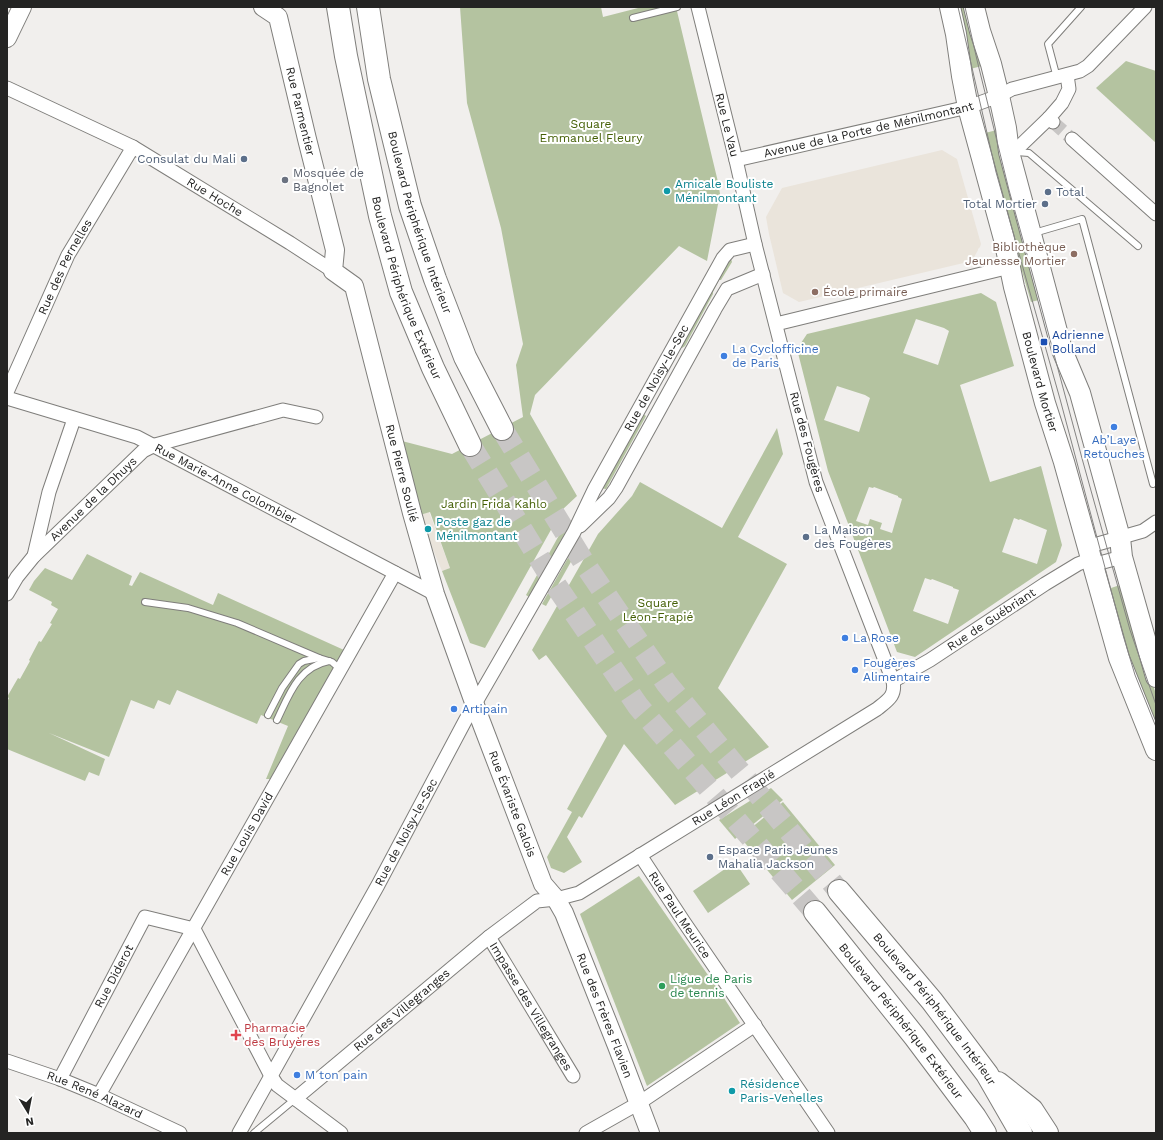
<svg xmlns="http://www.w3.org/2000/svg" width="1163" height="1140" font-family="'Work Sans',sans-serif">
<rect width="100%" height="100%" fill="#f1efed"/>
<g fill="#eae4db">
<polygon points="942,150 957,159 981,244 980,247 978,249 978,250 972,261 799,302 783,293 769,234 766,217 782,188"/>
<polygon points="429,512 450,568 442,571 422,524 420,515"/>
</g>
<g fill="#b4c3a0" fill-rule="evenodd">
<polygon points="460,7 601,7 603,17 642,7 676,7 718,182 720,194 707,261 679,246 535,395 530,414 577,496 562,510 485,648 470,643 442,571 450,568 430,512 420,515 402,441 452,454 523,417 516,365 523,344 501,228 467,103"/>
<polygon points="956,7 968,7 982,66 970,69"/>
<polygon points="1126,61 1156,71 1156,143 1096,88"/>
<polygon points="997,130 1043,299 1031,302 1022,271 1017,272 985,133"/>
<polygon points="730,255 732,262 721,280 719,280 713,292 713,294 685,346 682,348 678,346"/>
<path d="M981 293 996 302 1014 366 960 385 990 482 1041 466 1062 545 1056 562 915 657 897 652 828 471 797 349 807 334ZM916 319 944 328 949 331 938 365 903 353ZM837 386 865 395 870 398 859 432 824 420ZM869 487 873 488 874 487 898 496V497L902 499 892 533 880 529 882 523 870 519 868 525 856 521ZM1014 518 1019 520 1020 519 1047 530 1037 564 1002 552ZM925 578 931 580 932 579 953 587V588L959 590 948 624 913 611Z"/>
<polygon points="642,413 646,416 606,489 600,488"/>
<polygon points="777,428 783,454 738,537 787,564 718,688 769,747 675,805 624,744 582,818 579,816 567,837 582,862 564,873 551,868 547,857 572,812 567,809 607,736 546,655 539,660 532,650 598,534 632,496 640,482 722,528"/>
<polygon points="568,519 572,521 529,597 526,595"/>
<polygon points="577,542 581,544 546,606 542,604"/>
<polygon points="87,554 132,576 129,585 132,586 140,572 213,605 218,593 344,650 270,779 266,779 288,726 261,715 257,724 177,690 170,705 158,700 154,709 131,700 109,757 49,733 105,759 99,776 89,772 85,781 7,749 7,702 9,698 7,697 18,678 20,679 30,661 29,660 39,641 41,642 52,624 50,623 58,609 51,605 52,602 29,590 34,581 45,568 72,580"/>
<polygon points="1120,585 1156,694 1156,735 1140,698 1108,589"/>
<polygon points="771,788 783,800 735,839 719,820"/>
<polygon points="783,802 835,865 792,900 740,837"/>
<polygon points="735,862 750,884 708,913 693,891"/>
<polygon points="639,876 724,998 740,1023 647,1086 580,914"/>
</g>
<g fill="none" stroke-linecap="round" stroke-linejoin="round">
<polyline stroke="#c8c6c5" stroke-width="13" stroke-dasharray="13 6" stroke-linecap="butt" points="1053,122 1072,139"/>
<g stroke="#c8c6c5" stroke-width="22" stroke-dasharray="22 11" stroke-linecap="butt">
<polyline points="502,429 586,566 667,684 839,891"/>
<polyline points="470,445 555,584 638,706 815,912"/>
</g>
<defs>
<g id="lane">
<polyline points="633,18 677,7"/>
<polyline points="1057,78 1048,44 1081,7"/>
<polyline points="1015,152 1029,153 1138,246"/>
<polyline points="1034,233 1082,219 1153,484"/>
<polyline points="145,602 188,608 237,623 319,658"/>
<polyline points="268,715 282,688 299,664 304,661 319,658 332,662 340,669"/>
<path d="M277 720C289 695 298 667 329 661"/>
<polyline points="254,1133 295,1099"/>
</g>
<g id="street">
<path id="s1" d="M7 88 133 147 290 243 333 271"/>
<polyline points="1053,122 1049,118 1062,103 1069,89 1067,75"/>
<polyline points="1072,139 1156,214"/>
<polyline points="1009,152 1020,146 1049,118"/>
<path id="s2" d="M736 160 968 107 999 96 1012 89 1080 71 1088 66 1145 7"/>
<polyline points="776,324 1010,267"/>
<path id="s3" d="M7 392 68 255 133 147"/>
<path id="s4" d="M7 398 137 437 435 594"/>
<polyline points="580,526 609,498 616,488 715,309 727,289 763,274"/>
<polyline points="1087,547 1143,531 1156,522"/>
<polyline points="34,556 49,492 74,419"/>
<polyline points="1092,565 1122,557"/>
<path id="s5" d="M7 594 17 577 34 556 143 451 155 445 283 410 316 417"/>
<path id="s6" d="M893 681 930 660 1045 584 1078 564 1091 559"/>
<path id="s7" d="M640 855 684 922 828 1133"/>
<path id="s8" d="M489 937 573 1076"/>
<path id="s9" d="M7 1061 60 1079 99 1095 180 1133"/>
<path id="s10" d="M60 1079 145 917 194 929 271 1076 277 1085 341 1133"/>
<path id="s11" d="M99 1095 395 573"/>
<path id="s12" d="M295 1099 489 937 537 901 556 899 579 893 877 709C888 700 896 696 893 681L816 482 755 244 736 160 698 7"/>
<path id="s13" d="M239 1133 378 885 465 721 574 532 594 490 723 258 730 250 755 244"/>
<polyline points="586,1133 639,1103 755,1025"/>
</g>
<g id="secondary">
<path id="s14" d="M263 7 278 17 307 139 335 250 333 271 354 286 412 513 435 594 480 719 543 884 556 899 564 913 617 1046 650 1133"/>
<polyline points="7,38 22,7"/>
</g>
<g id="primary">
<path id="s15" d="M950 7 956 34 962 76 968 107 1004 239 1014 287 1045 403 1064 462 1119 658 1156 750"/>
<polyline points="974,7 980,31 991,64 999,96 1006,128 1009,152 1062,350 1080,393 1120,538 1122,557 1156,677"/>
</g>
<g id="highway">
<path id="s16" d="M338 7 346 56 380 216 401 292 433 368 470 445"/>
<path id="s17" d="M368 7 379 79 410 206 435 279 465 357 502 429"/>
<path id="s18" d="M839 891 932 1001 987 1074 1021 1133"/>
<path id="s19" d="M815 912 915 1037 975 1117 985 1133"/>
<polyline points="998,1083 1032,1110 1047,1133"/>
</g>
</defs>
<use href="#lane" stroke="#7f7e7b" stroke-width="8"/>
<use href="#street" stroke="#7f7e7b" stroke-width="15"/>
<use href="#secondary" stroke="#7f7e7b" stroke-width="20"/>
<use href="#primary" stroke="#7f7e7b" stroke-width="22"/>
<use href="#highway" stroke="#7f7e7b" stroke-width="24"/>
<use href="#lane" stroke="#fff" stroke-width="6"/>
<use href="#street" stroke="#fff" stroke-width="13"/>
<use href="#secondary" stroke="#fff" stroke-width="18"/>
<use href="#primary" stroke="#fff" stroke-width="20"/>
<use href="#highway" stroke="#fff" stroke-width="22"/>
<g stroke="#858483" stroke-width="1">
<polyline points="958,7 996,172 1060,399 1123,635 1135,675 1156,727"/>
<polyline points="965,7 977,60 1009,190 1030,265 1083,462 1130,630 1156,705"/>
</g>
</g>
<g fill="#5c6f8a" stroke="#fff" stroke-width="1.5">
<circle cx="244" cy="159" r="4"/>
<circle cx="1048" cy="192" r="4"/>
<circle cx="1045" cy="204" r="4"/>
<circle cx="806" cy="537" r="4"/>
<circle cx="710" cy="857" r="4"/>
</g>
<circle fill="#6b7280" stroke="#fff" stroke-width="1.5" cx="285" cy="180" r="4"/>
<g fill="#0f9aa8" stroke="#fff" stroke-width="1.5">
<circle cx="667" cy="191" r="4"/>
<circle cx="428" cy="529" r="4"/>
<circle cx="732" cy="1091" r="4"/>
</g>
<g fill="#8d6e63" stroke="#fff" stroke-width="1.5">
<circle cx="1074" cy="254" r="4"/>
<circle cx="815" cy="292" r="4"/>
</g>
<rect fill="#1a4fb4" stroke="#fff" stroke-width="1.5" x="1040" y="338" width="8" height="8" rx="2"/>
<g fill="#3f7fe0" stroke="#fff" stroke-width="1.5">
<circle cx="724" cy="356" r="4"/>
<circle cx="1114" cy="427" r="4"/>
<circle cx="845" cy="638" r="4"/>
<circle cx="855" cy="670" r="4"/>
<circle cx="454" cy="709" r="4"/>
<circle cx="297" cy="1075" r="4"/>
</g>
<circle fill="#2e9e5b" stroke="#fff" stroke-width="1.5" cx="662" cy="986" r="4"/>
<path fill="#e0444e" stroke="#fff" stroke-width="1.5" d="M234 1029h4v4h4v4h-4v4h-4v-4h-4v-4h4z"/>
<g text-anchor="middle" stroke-width="4" stroke-linejoin="round" paint-order="stroke">
<g font-size="12" fill="#242423" stroke="#fff">
<text dy="4" stroke="none"><textPath href="#s14" startOffset="115">Rue Parmentier</textPath></text>
<text transform="translate(727 125) rotate(76)" y="4">Rue Le Vau</text>
<text dy="4" stroke="none"><textPath href="#s2" startOffset="136">Avenue de la Porte de Ménilmontant</textPath></text>
<text dy="4" stroke="none"><textPath href="#s1" startOffset="235">Rue Hoche</textPath></text>
<text dy="4" stroke="none"><textPath href="#s17" startOffset="222">Boulevard Périphérique Intérieur</textPath></text>
<text dy="4" stroke="none"><textPath href="#s3" startOffset="138">Rue des Pernelles</textPath></text>
<text dy="4" stroke="none"><textPath href="#s16" startOffset="290">Boulevard Périphérique Extérieur</textPath></text>
<text dy="4" stroke="none"><textPath href="#s13" startOffset="863">Rue de Noisy-le-Sec</textPath></text>
<text dy="4" stroke="none"><textPath href="#s15" startOffset="386">Boulevard Mortier</textPath></text>
<text transform="translate(807 442) rotate(75)" y="4">Rue des Fougères</text>
<text dy="4" stroke="none"><textPath href="#s14" startOffset="498">Rue Pierre Soulié</textPath></text>
<text dy="4" stroke="none"><textPath href="#s4" startOffset="236">Rue Marie-Anne Colombier</textPath></text>
<text dy="4" stroke="none"><textPath href="#s5" startOffset="129">Avenue de la Dhuys</textPath></text>
<text dy="4" stroke="none"><textPath href="#s6" startOffset="116">Rue de Guébriant</textPath></text>
<text dy="4" stroke="none"><textPath href="#s12" startOffset="537">Rue Léon Frapié</textPath></text>
<text dy="4" stroke="none"><textPath href="#s14" startOffset="847">Rue Évariste Galois</textPath></text>
<text dy="4" stroke="none"><textPath href="#s13" startOffset="344">Rue de Noisy-le-Sec</textPath></text>
<text dy="4" stroke="none"><textPath href="#s11" startOffset="300">Rue Louis David</textPath></text>
<text dy="4" stroke="none"><textPath href="#s7" startOffset="72">Rue Paul Meurice</textPath></text>
<text dy="4" stroke="none"><textPath href="#s10" startOffset="116">Rue Diderot</textPath></text>
<text dy="4" stroke="none"><textPath href="#s8" startOffset="81">Impasse des Villegranges</textPath></text>
<text dy="4" stroke="none"><textPath href="#s12" startOffset="139">Rue des Villegranges</textPath></text>
<text dy="4" stroke="none"><textPath href="#s18" startOffset="152">Boulevard Périphérique Intérieur</textPath></text>
<text dy="4" stroke="none"><textPath href="#s14" startOffset="1079">Rue des Frères Flavien</textPath></text>
<text dy="4" stroke="none"><textPath href="#s19" startOffset="139">Boulevard Périphérique Extérieur</textPath></text>
<text dy="4" stroke="none"><textPath href="#s9" startOffset="94">Rue René Alazard</textPath></text>
</g>
<g font-size="12" fill="#456006" stroke="#fff">
<text x="591" y="128">Square<tspan x="591" dy="14">Emmanuel Fleury</tspan></text>
<text x="494" y="508">Jardin Frida Kahlo</text>
<text x="658" y="607">Square<tspan x="658" dy="14">Léon-Frapié</tspan></text>
</g>
<g font-size="12" fill="#4e5e75" stroke="#fff" text-anchor="start">
<text x="236" y="163" text-anchor="end">Consulat du Mali</text>
<text x="1056" y="196">Total</text>
<text x="1037" y="208" text-anchor="end">Total Mortier</text>
<text x="814" y="534">La Maison<tspan x="814" dy="14">des Fougères</tspan></text>
<text x="718" y="854">Espace Paris Jeunes<tspan x="718" dy="14">Mahalia Jackson</tspan></text>
</g>
<g font-size="12" fill="#5b616d" stroke="#fff" text-anchor="start">
<text x="293" y="177">Mosquée de<tspan x="293" dy="14">Bagnolet</tspan></text>
</g>
<g font-size="12" fill="#0d838f" stroke="#fff" text-anchor="start">
<text x="675" y="188">Amicale Bouliste<tspan x="675" dy="14">Ménilmontant</tspan></text>
<text x="436" y="526">Poste gaz de<tspan x="436" dy="14">Ménilmontant</tspan></text>
<text x="740" y="1088">Résidence<tspan x="740" dy="14">Paris-Venelles</tspan></text>
</g>
<g font-size="12" fill="#785e54" stroke="#fff" text-anchor="end">
<text x="1066" y="251">Bibliothèque<tspan x="1066" dy="14">Jeunesse Mortier</tspan></text>
<text x="823" y="296" text-anchor="start">École primaire</text>
</g>
<g font-size="12" fill="#164399" stroke="#fff" text-anchor="start">
<text x="1052" y="339">Adrienne<tspan x="1052" dy="14">Bolland</tspan></text>
</g>
<g font-size="12" fill="#366cbe" stroke="#fff" text-anchor="start">
<text x="732" y="353">La Cyclofficine<tspan x="732" dy="14">de Paris</tspan></text>
<text x="1114" y="444" text-anchor="middle">Ab’Laye<tspan x="1114" dy="14">Retouches</tspan></text>
<text x="853" y="642">La Rose</text>
<text x="863" y="667">Fougères<tspan x="863" dy="14">Alimentaire</tspan></text>
<text x="462" y="713">Artipain</text>
<text x="305" y="1079">M ton pain</text>
</g>
<g font-size="12" fill="#27864d" stroke="#fff" text-anchor="start">
<text x="670" y="983">Ligue de Paris<tspan x="670" dy="14">de tennis</tspan></text>
</g>
<g font-size="12" fill="#be3a42" stroke="#fff" text-anchor="start">
<text x="244" y="1032">Pharmacie<tspan x="244" dy="14">des Bruyères</tspan></text>
</g>
</g>
<rect width="1163" height="1140" fill="none" stroke="#242423" stroke-width="16"/>
<g transform="translate(28 1112) rotate(170)" stroke="#ffffff" stroke-width="3" paint-order="stroke">
<path d="M0-3L7 15L0 10L-7 15Z" fill="#242423"/>
<text y="-6" font-size="11" font-weight="bold" text-anchor="middle" fill="#242423">N</text>
</g>
</svg>
